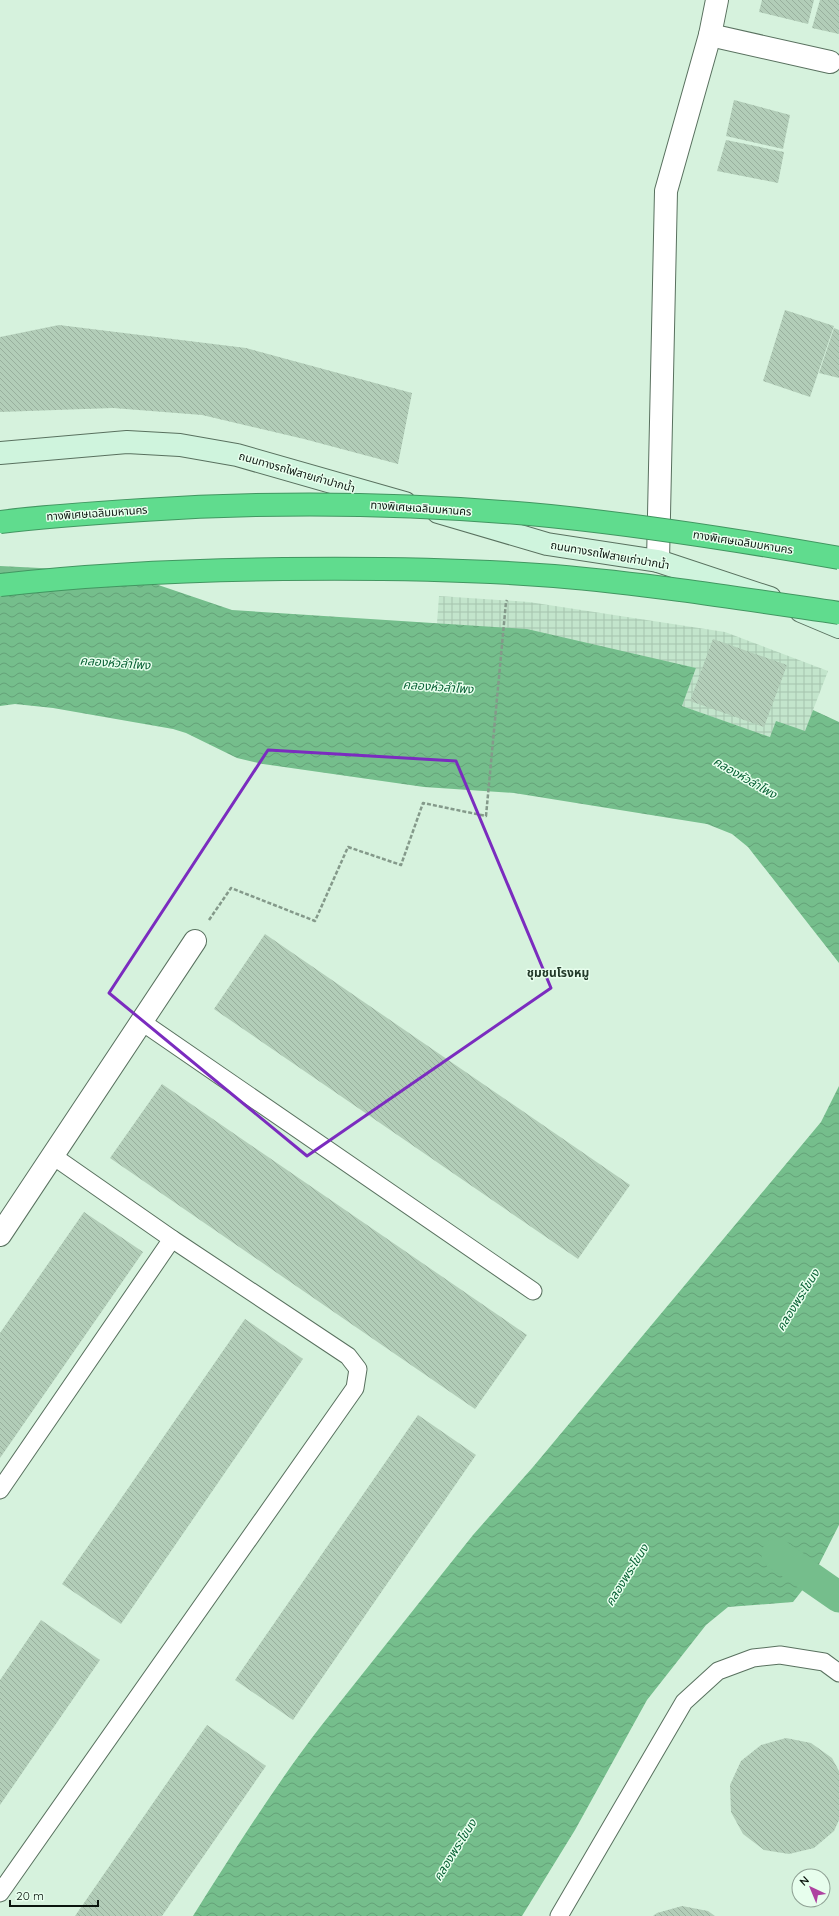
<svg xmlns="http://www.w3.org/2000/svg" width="839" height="1916" font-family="Quicksand,'Noto Sans Thai',sans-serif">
<defs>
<pattern id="industrial-grid" width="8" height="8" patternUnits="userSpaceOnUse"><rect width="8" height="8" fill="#c3e5cc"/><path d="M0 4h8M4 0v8" fill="none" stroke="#a6c4ae"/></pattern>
<pattern id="water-waves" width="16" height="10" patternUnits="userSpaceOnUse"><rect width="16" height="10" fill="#75be8c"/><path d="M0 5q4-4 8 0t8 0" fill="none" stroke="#64a278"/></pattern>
<pattern id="building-back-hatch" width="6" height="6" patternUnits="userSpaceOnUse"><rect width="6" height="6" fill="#b2cdb8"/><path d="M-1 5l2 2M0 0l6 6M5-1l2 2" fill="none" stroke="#98af9d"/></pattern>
</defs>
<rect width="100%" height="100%" fill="#d6f2dd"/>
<polygon fill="url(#industrial-grid)" points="439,596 529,602 725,632 828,671 805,731 770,738 682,706 696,668 437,623"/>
<g fill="url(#water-waves)">
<polygon points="0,566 120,572 232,610 527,629 696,668 682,706 770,737 776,721 805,731 813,710 839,722 839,963 748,847 732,834 707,824 514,793 424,787 263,764 237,758 186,733 173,729 53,708 15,704 0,706"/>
<path d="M839 1086V1525L812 1578 793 1602 728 1607 706 1625 647 1700 575 1830 522 1916H193C234 1851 274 1787 321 1726L473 1535 533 1467 821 1122Z"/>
</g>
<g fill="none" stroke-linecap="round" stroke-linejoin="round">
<polyline stroke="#75be8c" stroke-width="31" points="777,1554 839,1597"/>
</g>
<g fill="url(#building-back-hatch)">
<polygon points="762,0 814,0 808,24 759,12"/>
<polygon points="820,0 839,0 839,34 812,28"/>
<polygon points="734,100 790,115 783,149 726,136"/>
<polygon points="726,140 784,152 778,183 717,171"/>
<polygon points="785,310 834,326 810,397 763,381"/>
<polygon points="59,325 246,348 412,393 398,464 304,439 202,415 113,408 0,412 0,337"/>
<polygon points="834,328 839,330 839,378 819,373"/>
<polygon points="713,639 787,665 764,727 690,701"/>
<polygon points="265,934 630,1185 578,1259 214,1009"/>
<polygon points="162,1084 527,1335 475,1409 110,1158"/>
<polygon points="84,1212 143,1252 0,1458 0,1333"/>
<polygon points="245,1319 303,1359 121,1624 62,1584"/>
<polygon points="418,1415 476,1455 293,1720 235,1680"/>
<polygon points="41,1620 100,1660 0,1805 0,1680"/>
<polygon points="207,1725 266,1766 162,1916 75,1916"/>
<polygon points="786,1738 811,1743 832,1758 839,1771 839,1820 834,1831 814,1848 789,1854 764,1850 743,1834 731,1812 730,1785 741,1761 761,1745"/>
<polygon points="682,1906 708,1911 715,1916 653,1916 657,1913"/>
</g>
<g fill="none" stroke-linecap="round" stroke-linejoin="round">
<defs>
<g id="service">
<polyline points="142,1022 533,1291"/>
<polyline points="0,1490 172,1239"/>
<polyline points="0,1893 355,1388 358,1369 348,1356 172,1239 53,1156"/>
<polyline points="559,1916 684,1702 718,1671 753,1658 780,1655 824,1662 839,1673"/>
</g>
<g id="minor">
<polyline points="710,35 830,62"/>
<polyline points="658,561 666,191 710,35 717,0"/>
<polyline points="0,1235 195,941"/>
</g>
<g id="secondary">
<polyline points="0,453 127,442 180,445 237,455 405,503"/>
<polyline points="438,512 547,544 658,561 770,598"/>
<polyline points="801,611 839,627"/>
</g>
</defs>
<use href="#service" stroke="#59715f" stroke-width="19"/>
<use href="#minor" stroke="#59715f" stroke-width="24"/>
<use href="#secondary" stroke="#59715f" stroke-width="24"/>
<polyline stroke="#84998a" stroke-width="2.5" stroke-dasharray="4 2" stroke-linecap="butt" points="209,920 231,888 315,921 348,847 401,865 423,803 486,816 506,602 507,600"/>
<use href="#service" stroke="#fff" stroke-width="17"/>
<use href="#minor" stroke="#fff" stroke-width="22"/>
<use href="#secondary" stroke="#cff4dd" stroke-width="22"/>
<defs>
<g id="motorway-bridge">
<path d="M0 522C48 516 95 513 143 510 279 501 415 503 550 516 647 526 743 541 839 558"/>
<path d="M0 585C94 574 189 570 283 569 373 568 464 569 554 576 649 584 744 599 839 613"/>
</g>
</defs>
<use href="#motorway-bridge" stroke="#429661" stroke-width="24" stroke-linecap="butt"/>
<use href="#motorway-bridge" stroke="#60dc8e" stroke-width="22"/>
</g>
<path fill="none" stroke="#7b2cbf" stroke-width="3" stroke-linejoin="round" d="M268 750 456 761 551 988 307 1156 109 993Z"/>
<g text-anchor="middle" stroke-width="3" stroke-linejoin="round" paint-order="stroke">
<g font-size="11" fill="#0b150e" stroke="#e7feed">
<text transform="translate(297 472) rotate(16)" y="4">ถนนทางรถไฟสายเก่าปากน้ำ</text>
<text transform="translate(421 508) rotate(4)" y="4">ทางพิเศษเฉลิมมหานคร</text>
<text transform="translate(97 513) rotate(-4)" y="4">ทางพิเศษเฉลิมมหานคร</text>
<text transform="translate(743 542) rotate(9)" y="4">ทางพิเศษเฉลิมมหานคร</text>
<text transform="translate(610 555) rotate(10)" y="4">ถนนทางรถไฟสายเก่าปากน้ำ</text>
</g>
<g font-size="12" font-style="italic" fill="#045e31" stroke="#e7feed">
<text transform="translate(115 663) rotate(4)" y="4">คลองหัวลำโพง</text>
<text transform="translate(438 687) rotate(4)" y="4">คลองหัวลำโพง</text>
<text transform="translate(745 778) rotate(30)" y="4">คลองหัวลำโพง</text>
<text transform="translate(798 1300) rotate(-58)" y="4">คลองพระโขนง</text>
<text transform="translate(627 1575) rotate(-58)" y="4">คลองพระโขนง</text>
<text transform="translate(455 1850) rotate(-58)" y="4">คลองพระโขนง</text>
</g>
<g font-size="12" font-weight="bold" fill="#223929" stroke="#e7feed">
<text x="558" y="977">ชุมชนโรงหมู</text>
</g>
</g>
<g transform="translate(811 1888) rotate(316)"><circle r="19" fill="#e7feed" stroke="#8fa194"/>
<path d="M0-3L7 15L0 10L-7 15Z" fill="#ae41a0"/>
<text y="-6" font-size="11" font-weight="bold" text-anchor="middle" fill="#0b150e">N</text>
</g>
<path d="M10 1900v6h88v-6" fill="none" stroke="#0b150e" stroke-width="2"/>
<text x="16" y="1900" font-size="12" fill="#0b150e" stroke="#e7feed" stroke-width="3" paint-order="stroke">20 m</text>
</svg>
